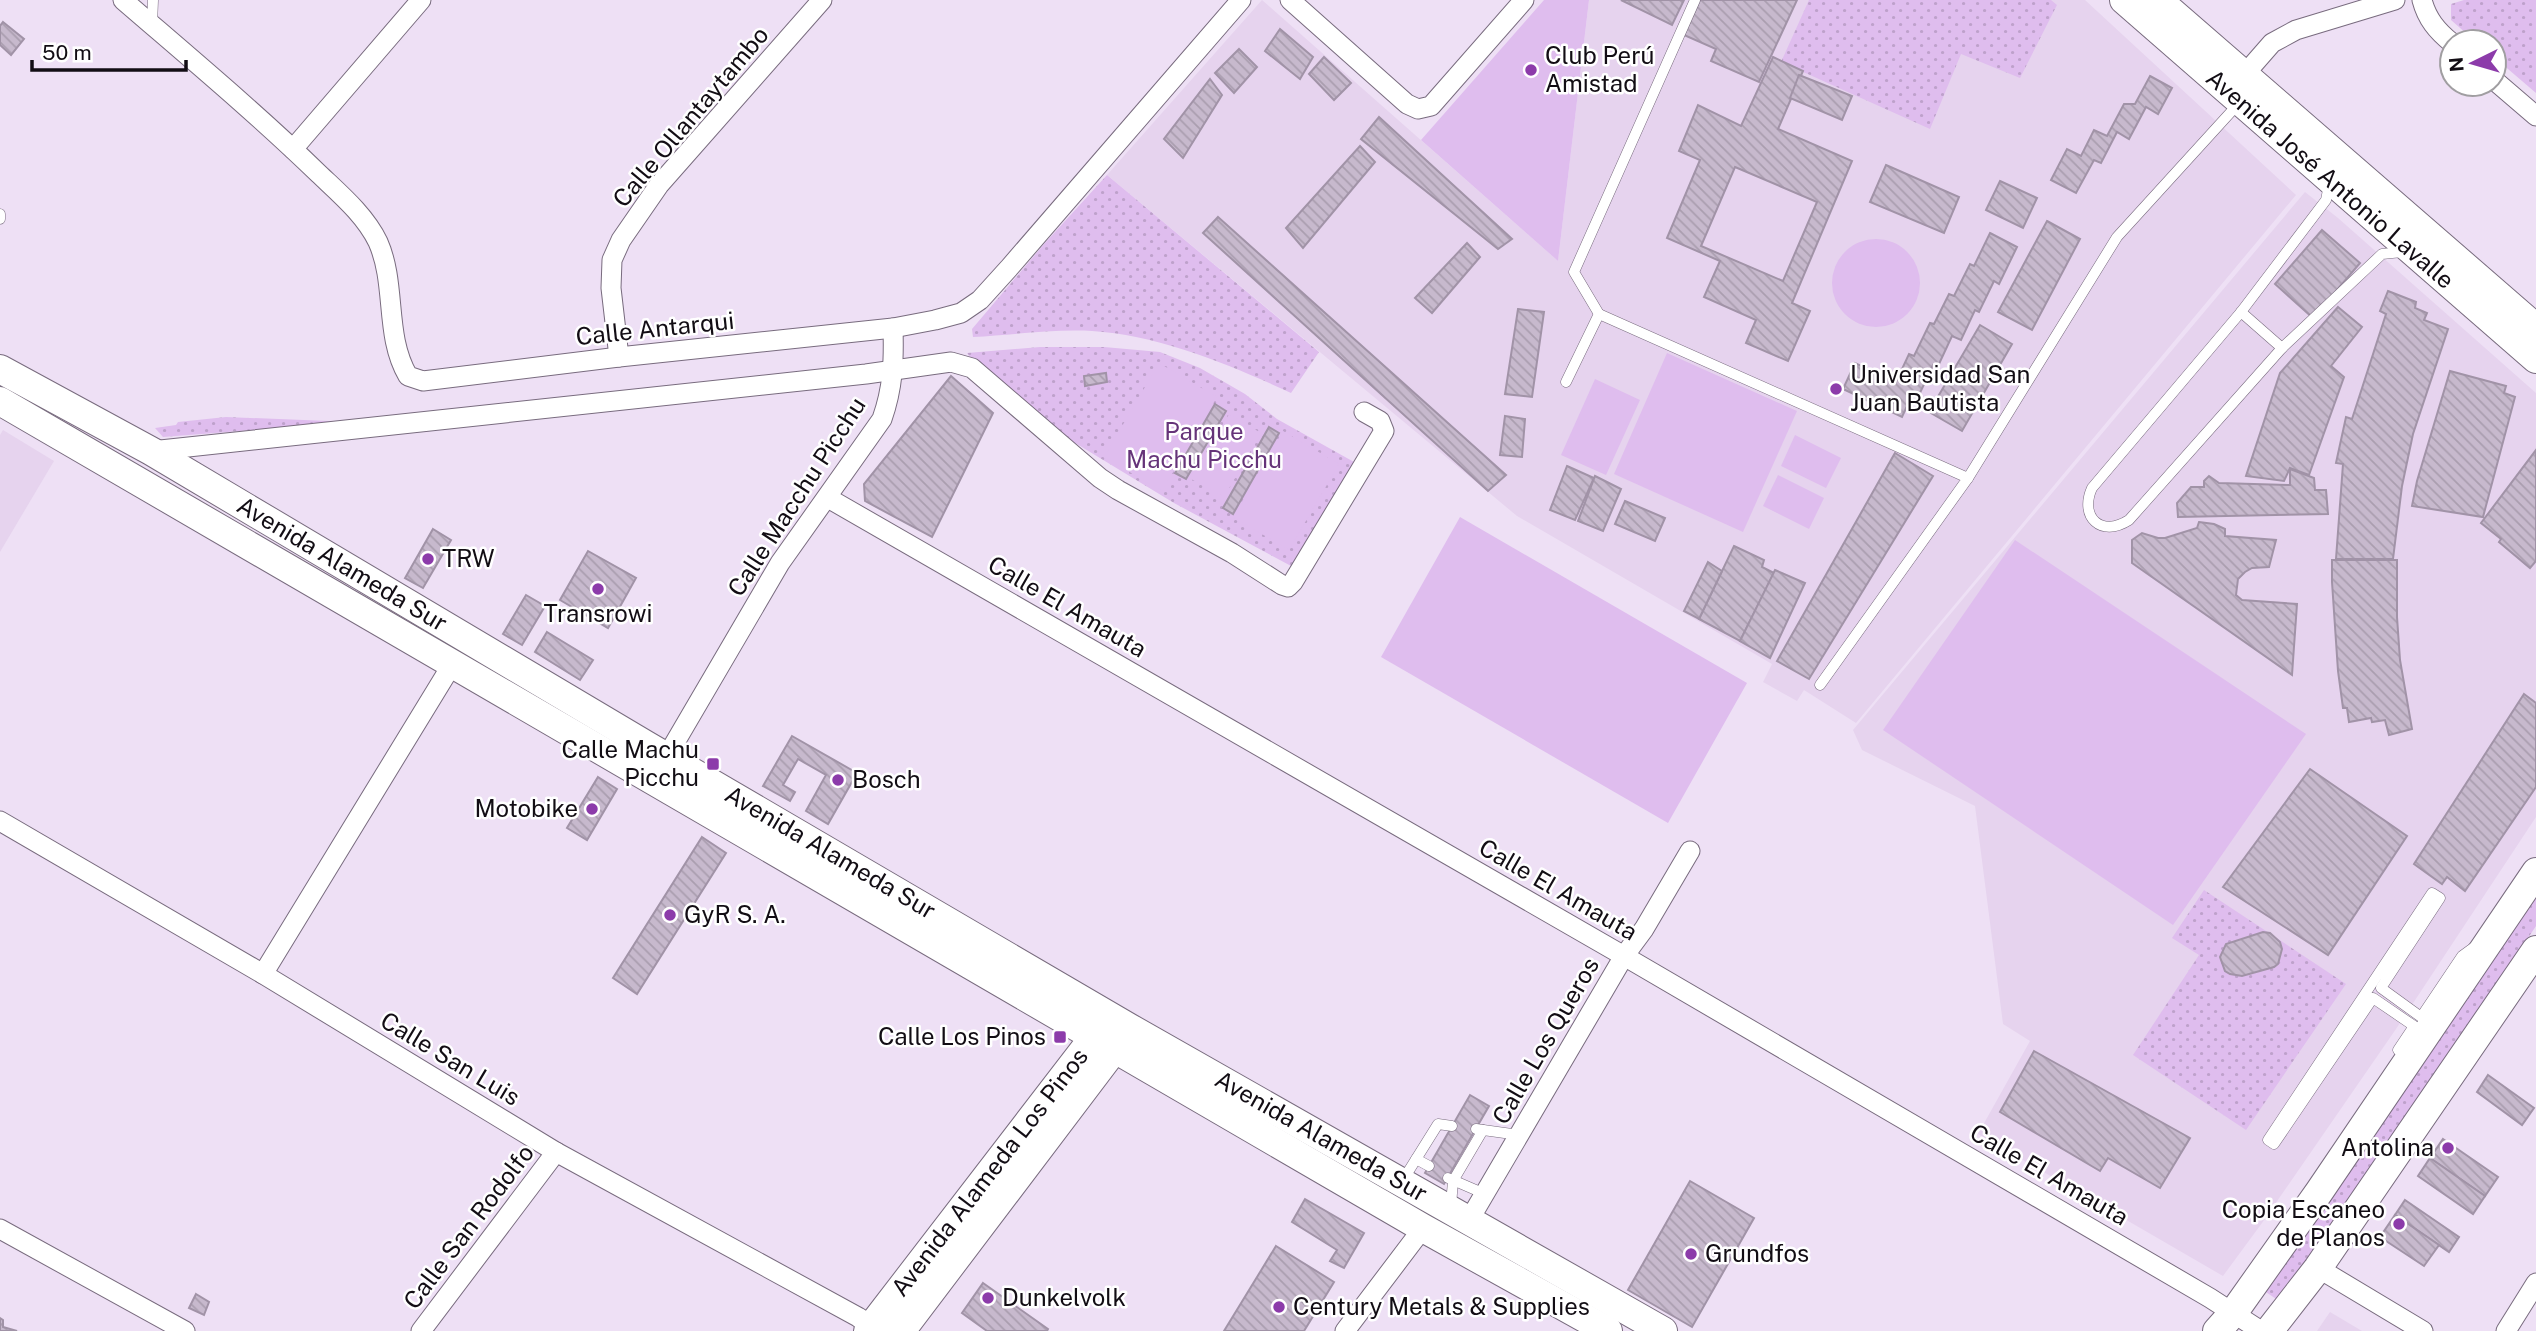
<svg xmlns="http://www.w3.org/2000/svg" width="2536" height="1331" font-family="'Public Sans',sans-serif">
<defs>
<pattern id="grass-dots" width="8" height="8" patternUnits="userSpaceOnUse" patternTransform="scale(1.75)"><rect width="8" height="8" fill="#dfbdee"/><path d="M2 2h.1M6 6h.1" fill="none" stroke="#bea1cb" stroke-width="1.8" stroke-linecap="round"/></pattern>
<pattern id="building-back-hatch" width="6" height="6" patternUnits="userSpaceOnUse" patternTransform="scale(1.75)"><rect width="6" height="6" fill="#c7b9cd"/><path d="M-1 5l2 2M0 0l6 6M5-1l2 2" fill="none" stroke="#aa9eaf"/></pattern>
</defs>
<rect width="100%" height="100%" fill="#eee0f5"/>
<g fill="#e6d3ee">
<polygon points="1262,0 1558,261 1589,0 2085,0 2296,195 1856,723 1804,690 1797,701 1763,682 1772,664 1517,516 1107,175"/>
<polygon points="2305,192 2338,218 2536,393 2536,817 2396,1029 2262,1223 2223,1276 1978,1134 2030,1041 2003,1024 1975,806 1862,750 1853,730"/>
<polygon points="3,430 54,461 0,552 0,435"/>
<polygon points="2330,1312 2362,1331 2317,1331"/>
</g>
<g fill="url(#grass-dots)">
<polygon points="1809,0 2051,0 2057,5 2020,78 1961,54 1930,129 1781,62"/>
<polygon points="2464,0 2536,0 2536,93 2494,57 2494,42 2476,42 2451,20 2451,4"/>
<path d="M1107 175 1319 352 1291 393C1231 365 1158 335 1092 331 1053 329 1012 335 973 337L972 329 1045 243Z"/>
<polygon points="1040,347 1104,347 1160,352 1200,368 1245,394 1277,419 1354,462 1293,567 1174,503 1062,435 977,367 967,353"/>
<polygon points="226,417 329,421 344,423 163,437 155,428 176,425 178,422"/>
<polygon points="2204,890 2346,984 2246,1130 2133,1055 2199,955 2172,938"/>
<polygon points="2536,890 2536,926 2373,1169 2279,1301 2263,1290"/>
</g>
<g fill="#dfbdee">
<polygon points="1544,0 1589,0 1558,261 1421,140"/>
<circle cx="1876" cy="283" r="44"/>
<polygon points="1667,353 1797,411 1743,532 1614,474"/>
<polygon points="1159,363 1217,397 1162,491 1104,457"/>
<polygon points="1595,379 1640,400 1606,475 1561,455"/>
<polygon points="1229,414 1261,433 1224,497 1191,479"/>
<polygon points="1283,431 1339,464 1289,550 1233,517"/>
<polygon points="1795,435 1841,458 1826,488 1781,466"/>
<polygon points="1778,475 1824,498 1809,529 1763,506"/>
<polygon points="1460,517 1747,683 1668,823 1381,657"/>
<polygon points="2015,540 2306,734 2173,925 1883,730"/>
</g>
<g fill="url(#building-back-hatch)" stroke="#a193a7" stroke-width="2" fill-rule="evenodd">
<polygon points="1621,0 1684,0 1672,25"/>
<polygon points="1700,0 1797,0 1759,82 1711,61 1716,49 1684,35"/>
<polygon points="3,22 24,39 11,55 0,45 0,26"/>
<polygon points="1280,29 1313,57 1300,79 1265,51"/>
<polygon points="1239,49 1257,67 1234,93 1215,73"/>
<polygon points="1324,57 1351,83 1334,100 1309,74"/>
<path d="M1773 57 1803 71 1778 129 1852 161 1792 303 1810 311 1788 361 1746 343 1756 320 1704 297 1720 261 1667 238 1700 160 1679 151 1698 105 1741 126ZM1735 167 1817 202 1783 281 1701 246Z"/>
<polygon points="1799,75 1852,96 1842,120 1790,98"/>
<polygon points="2150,76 2172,88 2158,114 2146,107 2129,139 2117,132 2101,163 2094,160 2076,193 2051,180 2067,149 2081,156 2094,130 2107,136 2124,104 2135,104"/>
<polygon points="1210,79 1222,95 1183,158 1164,139"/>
<polygon points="1379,117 1512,239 1498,249 1361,139"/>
<polygon points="1360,146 1375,162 1303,248 1286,228"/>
<polygon points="1886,165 1959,197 1944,233 1870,202"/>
<polygon points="2000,181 2037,198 2023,228 1986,210"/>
<polygon points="1218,217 1506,475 1488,491 1203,233"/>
<polygon points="2047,221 2080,239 2032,330 1998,312"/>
<polygon points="2322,230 2360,263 2313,318 2275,284"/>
<polygon points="1990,233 2017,247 1999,284 1994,281 1979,312 1975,310 1961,340 1952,336 1938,366 1933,365 1919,395 1913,393 1902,417 1843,389 1855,363 1896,382 1909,354 1914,356 1930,323 1934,324 1949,294 1954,296 1970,264 1974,266"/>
<polygon points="1467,243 1480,257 1432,313 1415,298"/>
<polygon points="2388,291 2416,302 2415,308 2427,313 2424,320 2448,329 2413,434 2402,486 2393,559 2336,559 2343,464 2336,463 2346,417 2352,419 2386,314 2380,311"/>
<polygon points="2338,307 2362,327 2331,366 2344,377 2309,475 2290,468 2284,481 2246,476 2280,373"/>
<polygon points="1518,309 1544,312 1532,397 1505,394"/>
<polygon points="1980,325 2012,344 1962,431 1929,412"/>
<polygon points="2450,371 2506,386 2504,393 2515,397 2483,517 2412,506 2417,481"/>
<polygon points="1106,373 1107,382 1085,386 1084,376"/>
<polygon points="951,376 993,413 932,537 865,501 864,484"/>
<polygon points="1215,404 1226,411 1186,479 1175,473"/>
<polygon points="1505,416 1525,419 1522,457 1500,455"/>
<polygon points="1269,427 1279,433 1233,514 1223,508"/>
<polygon points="2536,450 2536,561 2530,568 2499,542 2501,539 2481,523"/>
<polygon points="1895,453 1933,476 1809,679 1777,661"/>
<polygon points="1567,466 1594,478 1575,520 1550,510"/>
<polygon points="2290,469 2314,478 2315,490 2326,490 2328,514 2178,517 2177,503 2191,487 2204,487 2204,481 2209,476 2219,483 2290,485"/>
<polygon points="1595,476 1621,489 1603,531 1578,521"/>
<polygon points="1625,501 1665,518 1655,541 1615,524"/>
<polygon points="2199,522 2214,524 2225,529 2225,536 2276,540 2269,567 2252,568 2245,572 2238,579 2236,595 2242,600 2297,604 2292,675 2132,563 2132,540 2142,533 2158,538 2165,538 2197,528"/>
<polygon points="433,529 451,540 423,588 405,578"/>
<polygon points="1734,546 1764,560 1762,567 1774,573 1740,641 1699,619"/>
<polygon points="588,551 636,578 608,628 560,600"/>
<polygon points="2332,560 2397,560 2397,617 2400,660 2412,729 2389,735 2385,720 2372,722 2371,718 2349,722 2347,708 2343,708 2338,671 2332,582"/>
<polygon points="1708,562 1722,571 1699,619 1684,611"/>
<polygon points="1775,570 1805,583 1770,658 1740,641"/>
<polygon points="526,595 545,606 522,645 503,634"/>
<polygon points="547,632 593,660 580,680 535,652"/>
<polygon points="2524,694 2536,703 2536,787 2465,891 2447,877 2442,884 2414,864"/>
<polygon points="792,736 857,773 828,824 806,811 826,775 798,759 783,785 795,792 790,801 763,786"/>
<polygon points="2310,769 2407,836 2328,955 2223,887"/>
<polygon points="598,777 617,789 587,840 567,828"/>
<polygon points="702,837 726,853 637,994 613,978"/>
<polygon points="2263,932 2270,933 2280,942 2282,949 2278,964 2274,967 2242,976 2230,974 2225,971 2220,957 2226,944"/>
<polygon points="2034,1051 2190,1138 2160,1188 2108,1158 2100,1171 2000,1112"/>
<polygon points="2488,1075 2534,1108 2522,1125 2477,1092"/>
<polygon points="1470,1095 1489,1106 1444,1184 1425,1173"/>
<polygon points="2443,1139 2498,1177 2485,1196 2430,1158"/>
<polygon points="2430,1158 2485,1196 2473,1214 2418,1176"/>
<polygon points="1690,1181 1754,1218 1692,1327 1628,1290"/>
<polygon points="1305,1199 1364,1233 1344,1268 1330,1261 1337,1250 1292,1222"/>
<polygon points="2405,1200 2459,1237 2449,1252 2395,1215"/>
<polygon points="2395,1215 2439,1245 2424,1266 2380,1237"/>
<polygon points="1276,1246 1334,1282 1304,1331 1224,1331"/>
<polygon points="983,1283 1048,1329 1047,1331 987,1331 962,1313"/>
<polygon points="196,1294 209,1302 204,1315 189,1308"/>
<polygon points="0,1318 3,1320 3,1327 17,1331 0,1331"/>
</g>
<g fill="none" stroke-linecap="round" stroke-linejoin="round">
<defs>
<g id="lane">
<polyline points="152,25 153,0"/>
<path d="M2326 185 2328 190 2326 200 2241 312 2092 488C2079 517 2101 538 2129 520L2282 348 2382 254 2402 252"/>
<polyline points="0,214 0,219"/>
<polyline points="2241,312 2282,348"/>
<polyline points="1599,314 1574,272 1695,0"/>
<polyline points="1566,382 1599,314 1968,478 1820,685"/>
<polyline points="1968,478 2117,237 2240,102"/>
<polyline points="2398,1050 2414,1026 2373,998 2274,1144 2268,1140 2432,893 2440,898 2381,988 2421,1017 2462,956 2473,948"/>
<polyline points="1476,1129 1519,1135"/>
<polyline points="1416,1159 1429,1166"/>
<polyline points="1448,1178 1485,1194"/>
<polyline points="1403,1180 1438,1124 1452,1126"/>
<polyline points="1451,1205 1453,1181 1483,1130"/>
</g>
<g id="street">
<path d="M123 0C189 57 256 113 319 174 340 194 365 215 378 242 397 285 384 335 408 376L423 381 619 357 893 328 935 320 961 313 980 300 1009 268 1241 0"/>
<polyline points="1290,0 1407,104 1418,109 1431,106 1524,0"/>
<path d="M2422 0C2427 19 2437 31 2452 43"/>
<polyline points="2494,80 2536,116"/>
<polyline points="2237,83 2272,43 2296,30 2395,0"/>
<polyline points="293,149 421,0"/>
<polyline points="619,357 611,288 612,260 621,240 659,185 822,0"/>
<polyline points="151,451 866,374 951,362 972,368 1100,478 1118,490 1232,553 1282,585 1288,587 1293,582 1384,431 1380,421 1364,412"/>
<polyline points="828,498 1624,956 2210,1298 2261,1331"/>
<path d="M660 768 780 563 882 419C893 388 894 361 893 328"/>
<polyline points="0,821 263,974 556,1152 858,1317 879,1331"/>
<polyline points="263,974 453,663"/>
<polyline points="1468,1222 1624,956 1644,929 1690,851"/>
<polyline points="0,1229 185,1331"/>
<polyline points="2318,1268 2423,1331"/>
<polyline points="421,1331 556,1152"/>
<polyline points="1345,1331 1423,1228"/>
<polyline points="2506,1331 2536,1283"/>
</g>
<g id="secondary">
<path id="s1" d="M2124 0 2536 359"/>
<polyline points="2158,0 2536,328"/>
<path id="s2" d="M0 369 151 451 646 745 1130 1028 1663 1331"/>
<polyline points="0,401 1423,1228 1608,1331"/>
<path id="s3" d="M868 1331 1104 1024"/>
<polyline points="901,1331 1125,1035"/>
<polyline points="2217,1331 2234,1312 2319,1192 2536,872"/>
<polyline points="2269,1331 2318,1268 2536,950"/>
</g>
</defs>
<use href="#lane" stroke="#786b7e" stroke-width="11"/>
<use href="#street" stroke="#786b7e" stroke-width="21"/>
<use href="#secondary" stroke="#786b7e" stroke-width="30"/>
<use href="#lane" stroke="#fff" stroke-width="10"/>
<use href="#street" stroke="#fff" stroke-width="19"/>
<use href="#secondary" stroke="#fff" stroke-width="28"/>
</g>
<g fill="#8c3baa" stroke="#fff" stroke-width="2.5">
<circle cx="1531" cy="70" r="7"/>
<circle cx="1836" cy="389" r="7"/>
<circle cx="428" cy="559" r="7"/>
<circle cx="598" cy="589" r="7"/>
<rect x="706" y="757" width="14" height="14" rx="3.5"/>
<circle cx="838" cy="780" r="7"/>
<circle cx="592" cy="809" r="7"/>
<circle cx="670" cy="915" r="7"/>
<rect x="1053" y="1030" width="14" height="14" rx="3.5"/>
<circle cx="2448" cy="1148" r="7"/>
<circle cx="2399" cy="1224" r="7"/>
<circle cx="1691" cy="1254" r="7"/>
<circle cx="988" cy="1298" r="7"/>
<circle cx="1279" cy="1307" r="7"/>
</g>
<g text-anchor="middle" stroke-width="5" stroke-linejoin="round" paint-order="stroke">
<g font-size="24" fill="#120d14" stroke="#fff" text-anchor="start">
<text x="1545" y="64">Club Perú<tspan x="1545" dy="28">Amistad</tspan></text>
<text x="1850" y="383">Universidad San<tspan x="1850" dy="28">Juan Bautista</tspan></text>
<text x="442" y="567">TRW</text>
<text x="598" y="622" text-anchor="middle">Transrowi</text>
<text x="699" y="758" text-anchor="end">Calle Machu<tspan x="699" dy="28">Picchu</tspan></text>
<text x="852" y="788">Bosch</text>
<text x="578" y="817" text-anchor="end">Motobike</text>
<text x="684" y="923">GyR S. A.</text>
<text x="1046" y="1045" text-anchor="end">Calle Los Pinos</text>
<text x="2434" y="1156" text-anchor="end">Antolina</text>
<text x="2385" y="1218" text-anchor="end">Copia Escaneo<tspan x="2385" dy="28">de Planos</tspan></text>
<text x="1705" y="1262">Grundfos</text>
<text x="1002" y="1306">Dunkelvolk</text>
<text x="1293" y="1315">Century Metals &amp; Supplies</text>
</g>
<g font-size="24" fill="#120d14" stroke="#fff">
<text transform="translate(691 117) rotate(-50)" y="8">Calle Ollantaytambo</text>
<text dy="8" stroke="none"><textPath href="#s1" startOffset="273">Avenida José Antonio Lavalle</textPath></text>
<text transform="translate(655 329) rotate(-6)" y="8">Calle Antarqui</text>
<text transform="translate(797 497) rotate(-57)" y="8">Calle Macchu Picchu</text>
<text dy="8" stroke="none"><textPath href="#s2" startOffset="394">Avenida Alameda Sur</textPath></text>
<text transform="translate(1067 607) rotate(30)" y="8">Calle El Amauta</text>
<text dy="8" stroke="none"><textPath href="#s2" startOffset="961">Avenida Alameda Sur</textPath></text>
<text transform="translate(1558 890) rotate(30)" y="8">Calle El Amauta</text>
<text transform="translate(1546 1041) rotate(-60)" y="8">Calle Los Queros</text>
<text transform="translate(450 1059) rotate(31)" y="8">Calle San Luis</text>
<text dy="8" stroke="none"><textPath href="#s2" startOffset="1528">Avenida Alameda Sur</textPath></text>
<text dy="8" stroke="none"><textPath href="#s3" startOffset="200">Avenida Alameda Los Pinos</textPath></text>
<text transform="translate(2049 1175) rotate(30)" y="8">Calle El Amauta</text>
<text transform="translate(469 1227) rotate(-53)" y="8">Calle San Rodolfo</text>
</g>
<g font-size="24" fill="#653379" stroke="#fff">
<text x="1204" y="440">Parque<tspan x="1204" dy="28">Machu Picchu</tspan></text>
</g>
</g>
<g transform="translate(2473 63) rotate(265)"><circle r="33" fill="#ffffff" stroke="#a09ea1" stroke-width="2"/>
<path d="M0-5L12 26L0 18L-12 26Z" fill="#8c3baa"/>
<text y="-10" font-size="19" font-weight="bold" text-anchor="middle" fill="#120d14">N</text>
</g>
<path d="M32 60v10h154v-10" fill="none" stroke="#120d14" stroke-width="3.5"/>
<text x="42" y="60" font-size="21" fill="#120d14" stroke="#ffffff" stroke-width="5" paint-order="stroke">50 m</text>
</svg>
